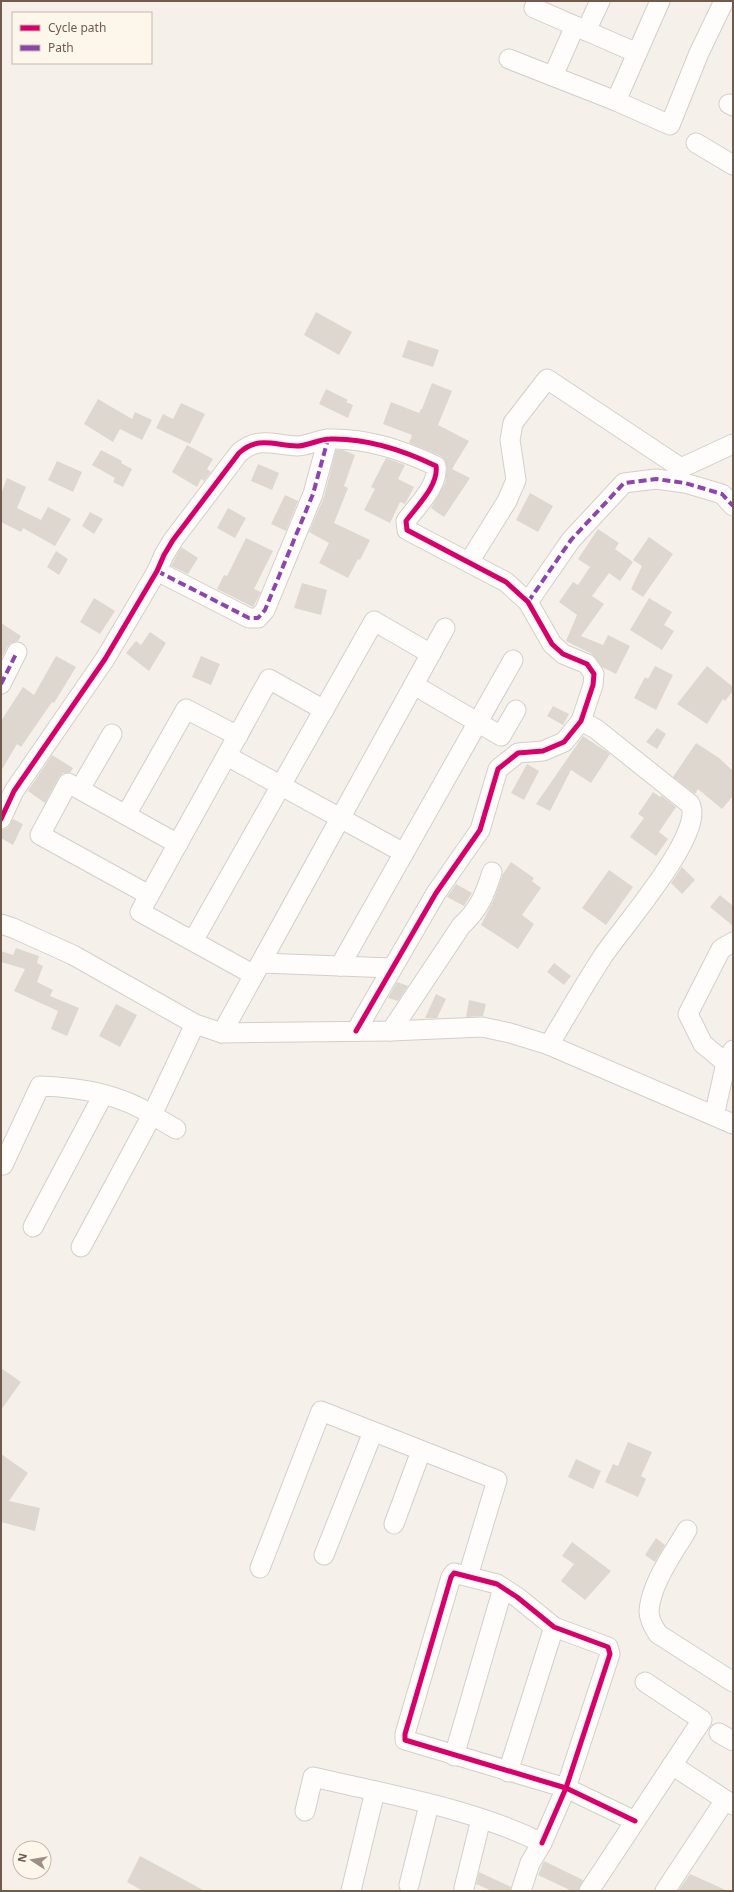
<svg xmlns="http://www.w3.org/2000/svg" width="734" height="1892" font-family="'Noto Sans',sans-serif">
<rect width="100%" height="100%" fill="#f5f1ea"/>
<g fill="#ded7d0">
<polygon points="316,312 352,332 339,355 304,335"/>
<polygon points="408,340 439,350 433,367 402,357"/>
<polygon points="432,383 452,391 438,425 469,441 452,469 470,478 444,517 431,508 445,483 447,468 445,460 441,456 409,443 412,435 383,424 391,402 419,413 421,409 422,409"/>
<polygon points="326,389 348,400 346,402 353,405 348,418 319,404"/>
<polygon points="98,399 132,419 135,412 152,420 142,440 120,429 113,442 84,424"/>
<polygon points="181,403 205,414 190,444 156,428 163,414 173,419"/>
<polygon points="187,445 213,459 207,469 211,472 204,481 201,479 197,487 172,472"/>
<polygon points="101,450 122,461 121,463 132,469 123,487 113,482 115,478 92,465"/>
<polygon points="336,450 343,450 355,455 344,486 348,488 334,523 370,540 360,560 358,559 348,578 319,563 329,543 309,532 324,497"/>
<polygon points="386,458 405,465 398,479 414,487 405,504 400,502 390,523 364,510 375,489 371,487"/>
<polygon points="57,461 82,472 73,492 48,480"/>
<polygon points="258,464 279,473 272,490 251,481"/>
<polygon points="7,478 26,487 17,508 41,520 48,507 71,519 55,546 23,528 21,532 1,522 1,494"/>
<polygon points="530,493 553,506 538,532 516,520"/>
<polygon points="285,495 298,501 286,531 271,524"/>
<polygon points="228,508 246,518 235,538 217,528"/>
<polygon points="90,512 103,519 94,534 82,526"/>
<polygon points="598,529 619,543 615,549 633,562 620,581 609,573 592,596 604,604 581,636 603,645 608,635 630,646 616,674 602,667 592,654 566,641 577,615 559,602 573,582 578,585 590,567 578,559"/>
<polygon points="649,537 673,554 643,597 631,589 642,566 633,560"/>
<polygon points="246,538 273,551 254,589 261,592 253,607 217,589 224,575 227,576"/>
<polygon points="181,547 198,558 188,574 171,566"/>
<polygon points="56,551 68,559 59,575 47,567"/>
<polygon points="302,583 327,590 321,615 294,608"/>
<polygon points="94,598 115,611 100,634 80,622"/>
<polygon points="649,598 672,612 664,625 674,631 662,650 630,630"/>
<polygon points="1,623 21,636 18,641 11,643 7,647 1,659"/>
<polygon points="150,632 166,643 149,671 126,653 136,641 141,645"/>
<polygon points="56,656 76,667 54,703 52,702 21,747 17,744 1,771 1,721 23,687 34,695"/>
<polygon points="201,656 220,664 211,685 192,677"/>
<polygon points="655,666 673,675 656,710 634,698 645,677 648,679"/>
<polygon points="707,666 733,687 733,691 725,701 723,699 707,724 677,704"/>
<polygon points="553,706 569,714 563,725 547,716"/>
<polygon points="657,728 666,734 657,749 646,742"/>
<polygon points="583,736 610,754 591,783 571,770 550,811 536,804"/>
<polygon points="696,743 719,758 733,771 733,796 722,809 698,789 695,794 673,777"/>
<polygon points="52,755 73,768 70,773 63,773 59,777 45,803 28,791"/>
<polygon points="527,764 539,771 524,800 511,793"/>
<polygon points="653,792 660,797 661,795 676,807 659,832 668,839 656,856 630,837 644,818 638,814"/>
<polygon points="13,819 23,824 13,845 1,838 1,830 8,828"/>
<polygon points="511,862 534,878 532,881 541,888 522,915 534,924 518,949 481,925 494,899 503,874"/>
<polygon points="682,867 695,880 682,894 671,883"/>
<polygon points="609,870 633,887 606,925 582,908"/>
<polygon points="456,884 472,893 464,906 447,897"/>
<polygon points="720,895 733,906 733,926 710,907"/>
<polygon points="16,948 39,956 37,963 43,966 37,982 53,990 50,996 79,1008 67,1036 51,1029 58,1011 14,991 25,969 1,962 1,951 13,955"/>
<polygon points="554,963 571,976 564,985 547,972"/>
<polygon points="397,982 408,986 398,1001 388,998"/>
<polygon points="436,994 446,999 437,1018 425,1018"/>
<polygon points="469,1000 486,1004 483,1016 466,1017"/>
<polygon points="116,1004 137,1015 120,1047 99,1036"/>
<polygon points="1,1368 21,1382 1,1410"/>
<polygon points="628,1442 652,1452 641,1476 646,1479 638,1497 605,1482 613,1464 618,1466"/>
<polygon points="1,1454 28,1473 9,1501 40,1508 35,1531 1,1522"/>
<polygon points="576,1459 601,1471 593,1489 568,1477"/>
<polygon points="656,1538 665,1545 655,1562 645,1555"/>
<polygon points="572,1542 611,1571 585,1600 561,1581 574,1564 562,1556"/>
<polygon points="140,1856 205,1891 143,1891 127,1882"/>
<polygon points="544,1861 583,1880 578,1891 572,1891 538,1875"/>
<polygon points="479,1872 511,1887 510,1891 492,1891 476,1884"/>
<polygon points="690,1874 728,1891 678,1891"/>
</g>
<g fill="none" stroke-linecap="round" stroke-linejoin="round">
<defs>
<g id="minor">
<polyline points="534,8 637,53"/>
<polyline points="586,31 600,1"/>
<polyline points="509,59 616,101 670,125 699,53 724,1"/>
<polyline points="553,76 575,26"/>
<polyline points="616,101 660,1"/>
<polyline points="729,104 733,106"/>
<polyline points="696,143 733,165"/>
<polyline points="469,562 507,501 516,480 510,440 513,423 547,379 681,468 733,444"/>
<polyline points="157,571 249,618 258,618 265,610 313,494 328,439"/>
<polyline points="528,602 571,540 624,483 656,479 685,483 722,494 733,506"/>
<polyline points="1,684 17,652"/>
<polyline points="414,685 501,736 516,710"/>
<polyline points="227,756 404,853"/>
<polyline points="80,789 112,734"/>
<polyline points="126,815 186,709 238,736"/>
<path d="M1 819 14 791 105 659 157 571 164 555 173 540 239 453C258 436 273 445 297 446 308 446 319 439 330 439 367 438 403 450 436 466 439 485 417 506 406 521L407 530 506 582 528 602 552 644 563 654 587 664 594 674 593 685 581 721 564 742 543 751 518 753 498 769 480 830 436 893 356 1031"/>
<polyline points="149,895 40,835 68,783 178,844"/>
<polyline points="1,924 13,928 73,955 195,1024 222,1033 391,1031 482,1027 510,1033 549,1045 733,1124"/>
<polyline points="193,941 374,621 431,654"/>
<polyline points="261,963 392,968"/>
<polyline points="340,966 513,660"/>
<polyline points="254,975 140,912 269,679 324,710"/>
<path d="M391 1031 461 926C479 909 485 895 492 872"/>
<polyline points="222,1033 445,628"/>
<path d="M549 1045C567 1015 584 985 603 956 620 930 706 833 690 804L596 729 581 721"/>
<polyline points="726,1063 703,1044 688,1014 721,949 733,942"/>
<polyline points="714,1116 726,1063 733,1050"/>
<path d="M3 1165 40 1086C77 1087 120 1094 152 1115L195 1024"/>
<polyline points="33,1227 103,1095"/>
<polyline points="81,1247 152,1115 176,1129"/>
<polyline points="394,1524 421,1451"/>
<path d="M687 1530C673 1554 651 1583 649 1611 649 1620 654 1628 658 1634L733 1682"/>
<polyline points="324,1555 373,1432"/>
<polyline points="260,1568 321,1411 497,1480 468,1576"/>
<polyline points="719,1733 733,1741"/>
<polyline points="454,1756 503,1588"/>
<polyline points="672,1765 733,1805"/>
<polyline points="508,1772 554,1627"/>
<path d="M305 1811 313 1777C389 1795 472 1808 542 1843L530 1863 521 1891"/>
<polyline points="542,1843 566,1788 610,1654 608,1647 554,1627 517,1597 497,1584 454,1573 451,1577 405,1734 405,1740 566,1788 635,1821"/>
<polyline points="409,1885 429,1805"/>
<polyline points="464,1888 481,1819"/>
<polyline points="351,1891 375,1791"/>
<polyline points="589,1891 702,1720 645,1682"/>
<polyline points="665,1891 725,1800"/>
</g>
</defs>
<use href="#minor" stroke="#d4cec8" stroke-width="21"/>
<use href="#minor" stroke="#fefdfc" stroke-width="19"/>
<g stroke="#8e44ad" stroke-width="4" stroke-dasharray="8 4" stroke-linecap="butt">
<polyline points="157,571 249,618 258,618 265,610 313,494 328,439"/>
<polyline points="528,602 571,540 624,483 656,479 685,483 722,494 733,506"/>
<polyline points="1,684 17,652"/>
</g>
<defs>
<g id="cycleway">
<path d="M1 819 14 791 105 659 157 571 164 555 173 540 239 453C258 436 273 445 297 446 308 446 319 439 330 439 367 438 403 450 436 466 439 485 417 506 406 521L407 530 506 582 528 602 552 644 563 654 587 664 594 674 593 685 581 721 564 742 543 751 518 753 498 769 480 830 436 893 356 1031"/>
<polyline points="542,1843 566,1788 610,1654 608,1647 554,1627 517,1597 497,1584 454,1573 451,1577 405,1734 405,1740 566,1788 635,1821"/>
</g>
</defs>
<use href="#cycleway" stroke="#fdf6eb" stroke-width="8"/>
<use href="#cycleway" stroke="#d6006c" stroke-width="5"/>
</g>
<rect width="734" height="1892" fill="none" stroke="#715a4c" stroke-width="4"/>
<rect x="12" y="12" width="140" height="52" fill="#fdf6eb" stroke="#c5b8ab"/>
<rect x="20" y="25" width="20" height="6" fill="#d6006c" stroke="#c5b8ab"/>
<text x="48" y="32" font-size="12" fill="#715a4c">Cycle path</text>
<rect x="20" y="45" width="20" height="6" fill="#8e44ad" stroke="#c5b8ab"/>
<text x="48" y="52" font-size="12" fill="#715a4c">Path</text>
<g transform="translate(32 1860) rotate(282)"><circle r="19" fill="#fdf6eb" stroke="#c5b8ab"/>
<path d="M0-3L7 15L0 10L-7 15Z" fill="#9f8f83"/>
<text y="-6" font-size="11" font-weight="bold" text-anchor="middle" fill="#715a4c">N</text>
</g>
</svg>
